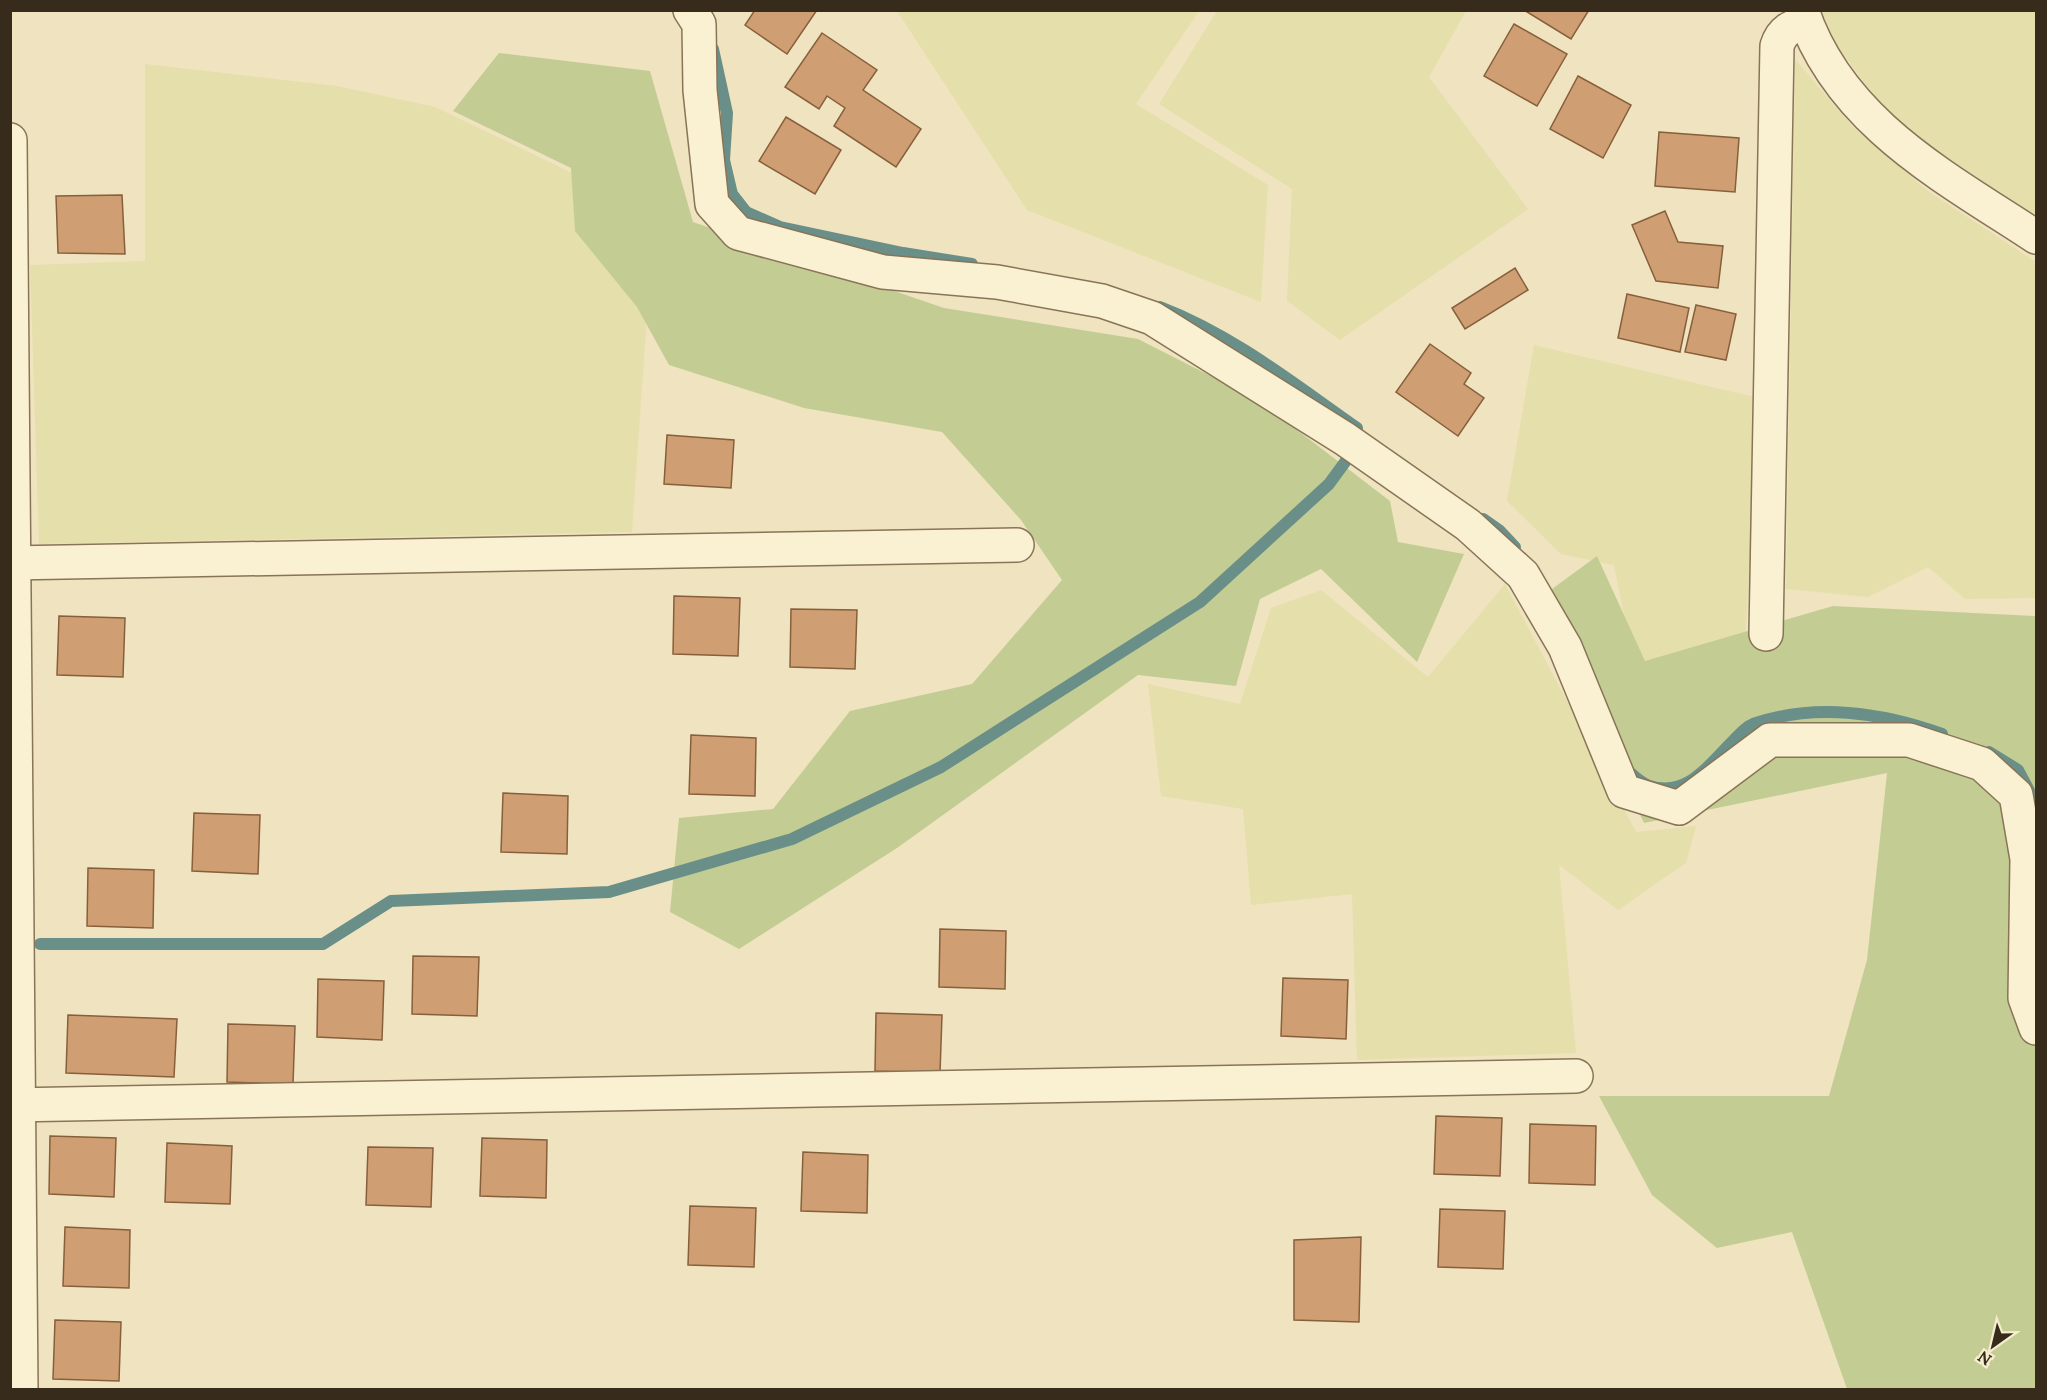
<svg xmlns="http://www.w3.org/2000/svg" width="2047" height="1400" font-family="Lora,serif">
<rect width="100%" height="100%" fill="#efe4bf"/>
<g fill="#e5dfac">
<polygon points="897,11 1199,11 1136,104 1268,185 1261,302 1027,210"/>
<polygon points="1217,11 1466,11 1429,77 1528,209 1340,340 1287,301 1292,189 1159,104"/>
<polygon points="1821,11 2036,11 2036,216 1933,148 1905,127 1879,103 1838,47"/>
<polygon points="1795,59 1853,127 1928,191 2036,262 2036,598 1965,599 1928,567 1868,597 1786,589"/>
<polygon points="145,64 337,86 435,107 591,182 650,271 632,532 39,544 30,265 145,261"/>
<polygon points="1534,345 1759,398 1744,662 1637,680 1614,565 1561,554 1507,501"/>
<polygon points="1505,584 1636,832 1696,826 1686,863 1618,910 1559,865 1576,1053 1357,1060 1352,894 1251,905 1243,809 1161,796 1148,684 1240,704 1271,608 1321,590 1428,677"/>
</g>
<g fill="#c3cd93">
<polygon points="499,53 650,71 693,222 944,308 1138,339 1258,400 1390,501 1398,542 1464,554 1417,662 1321,569 1260,599 1236,686 1138,675 897,848 739,949 670,912 679,818 773,809 850,711 972,684 1062,580 1021,520 942,432 804,408 669,365 637,307 575,231 571,168 453,111"/>
<polygon points="1597,556 1645,661 1833,606 2036,616 2036,1389 1847,1389 1792,1232 1717,1248 1652,1195 1599,1096 1829,1096 1867,960 1887,773 1644,823 1537,600"/>
</g>
<g fill="none" stroke-linecap="round" stroke-linejoin="round">
<g stroke="#698f88" stroke-width="12">
<polyline points="713,49 727,113 724,160 732,194 746,212 780,227 903,253 972,264"/>
<path d="M1160 307C1233 335 1294 384 1357 428"/>
<polyline points="1483,519 1500,531 1515,547"/>
<polyline points="1989,752 2018,770 2035,802 2036,816"/>
<path d="M1623 767C1631 773 1640 783 1649 786 1687 798 1709 765 1732 742 1738 736 1745 727 1753 724 1814 703 1882 712 1942 734"/>
<polyline points="40,944 323,944 391,901 609,892 792,839 941,767 1200,602 1329,484 1356,447"/>
</g>
</g>
<g fill="#cf9f73" stroke="#885f3c" stroke-width="1.5">
<polygon points="755,10 817,10 787,54 745,25"/>
<polygon points="1524,10 1589,10 1571,39"/>
<polygon points="1514,24 1567,54 1537,106 1484,76"/>
<polygon points="822,33 877,70 863,90 921,129 896,167 834,126 845,108 827,96 819,109 785,87"/>
<polygon points="1578,76 1631,105 1603,158 1550,129"/>
<polygon points="786,117 841,150 815,194 759,161"/>
<polygon points="1659,132 1739,138 1735,192 1655,186"/>
<polygon points="122,195 125,254 58,253 56,196"/>
<polygon points="1665,211 1678,242 1723,246 1718,288 1656,281 1632,225"/>
<polygon points="1515,268 1528,290 1465,329 1452,308"/>
<polygon points="1627,294 1689,308 1680,352 1618,338"/>
<polygon points="1696,305 1736,314 1726,360 1685,352"/>
<polygon points="1430,344 1471,373 1464,384 1484,398 1458,436 1396,392"/>
<polygon points="667,435 734,440 731,488 664,484"/>
<polygon points="674,596 740,598 738,656 673,654"/>
<polygon points="791,609 857,610 855,669 790,667"/>
<polygon points="59,616 125,618 123,677 57,675"/>
<polygon points="691,735 756,738 755,796 689,794"/>
<polygon points="503,793 568,796 567,854 501,852"/>
<polygon points="194,813 260,815 258,874 192,871"/>
<polygon points="88,868 154,870 153,928 87,926"/>
<polygon points="940,929 1006,931 1005,989 939,987"/>
<polygon points="413,956 479,957 477,1016 412,1014"/>
<polygon points="1283,978 1348,980 1346,1039 1281,1036"/>
<polygon points="318,979 384,981 382,1040 317,1037"/>
<polygon points="876,1013 942,1015 940,1073 875,1071"/>
<polygon points="68,1015 177,1019 174,1077 66,1073"/>
<polygon points="228,1024 295,1026 293,1084 227,1082"/>
<polygon points="1436,1116 1502,1118 1500,1176 1434,1174"/>
<polygon points="1530,1124 1596,1126 1595,1185 1529,1183"/>
<polygon points="50,1136 116,1138 114,1197 49,1194"/>
<polygon points="482,1138 547,1140 546,1198 480,1196"/>
<polygon points="167,1143 232,1146 230,1204 165,1202"/>
<polygon points="368,1147 433,1148 431,1207 366,1205"/>
<polygon points="803,1152 868,1155 867,1213 801,1211"/>
<polygon points="690,1206 756,1208 754,1267 688,1265"/>
<polygon points="1440,1209 1505,1211 1503,1269 1438,1267"/>
<polygon points="65,1227 130,1230 129,1288 63,1286"/>
<polygon points="1361,1237 1359,1322 1294,1320 1294,1240"/>
<polygon points="55,1320 121,1322 119,1381 53,1379"/>
</g>
<g fill="none" stroke-linecap="round" stroke-linejoin="round">
<defs>
<g id="street">
<polyline points="690,10 699,24 700,90 712,204 738,233 883,272 997,282 1102,301 1152,318 1345,439 1468,525 1523,575 1565,647 1624,791 1679,808 1770,740 1909,740 1982,764 2016,795 2027,859 2025,998 2036,1028"/>
<path d="M1802 10C1839 122 1945 177 2036 237"/>
<polyline points="10,140 21,1390"/>
<polyline points="10,563 1017,545"/>
<path d="M1766 634 1777 46C1782 30 1791 27 1806 22"/>
<polyline points="10,1105 1576,1076"/>
</g>
</defs>
<use href="#street" stroke="#887457" stroke-width="36"/>
<use href="#street" stroke="#faf1d2" stroke-width="33"/>
</g>
<rect width="2047" height="1400" fill="none" stroke="#372b1c" stroke-width="24"/>
<g transform="translate(1993 1346) rotate(214)" stroke="#f6edcf" stroke-width="4.5" paint-order="stroke">
<path d="M0-4.5L10 22L0 15L-10 22Z" fill="#372b1c"/>
<text y="-9" font-size="16" font-weight="bold" text-anchor="middle" fill="#372b1c">N</text>
</g>
</svg>
